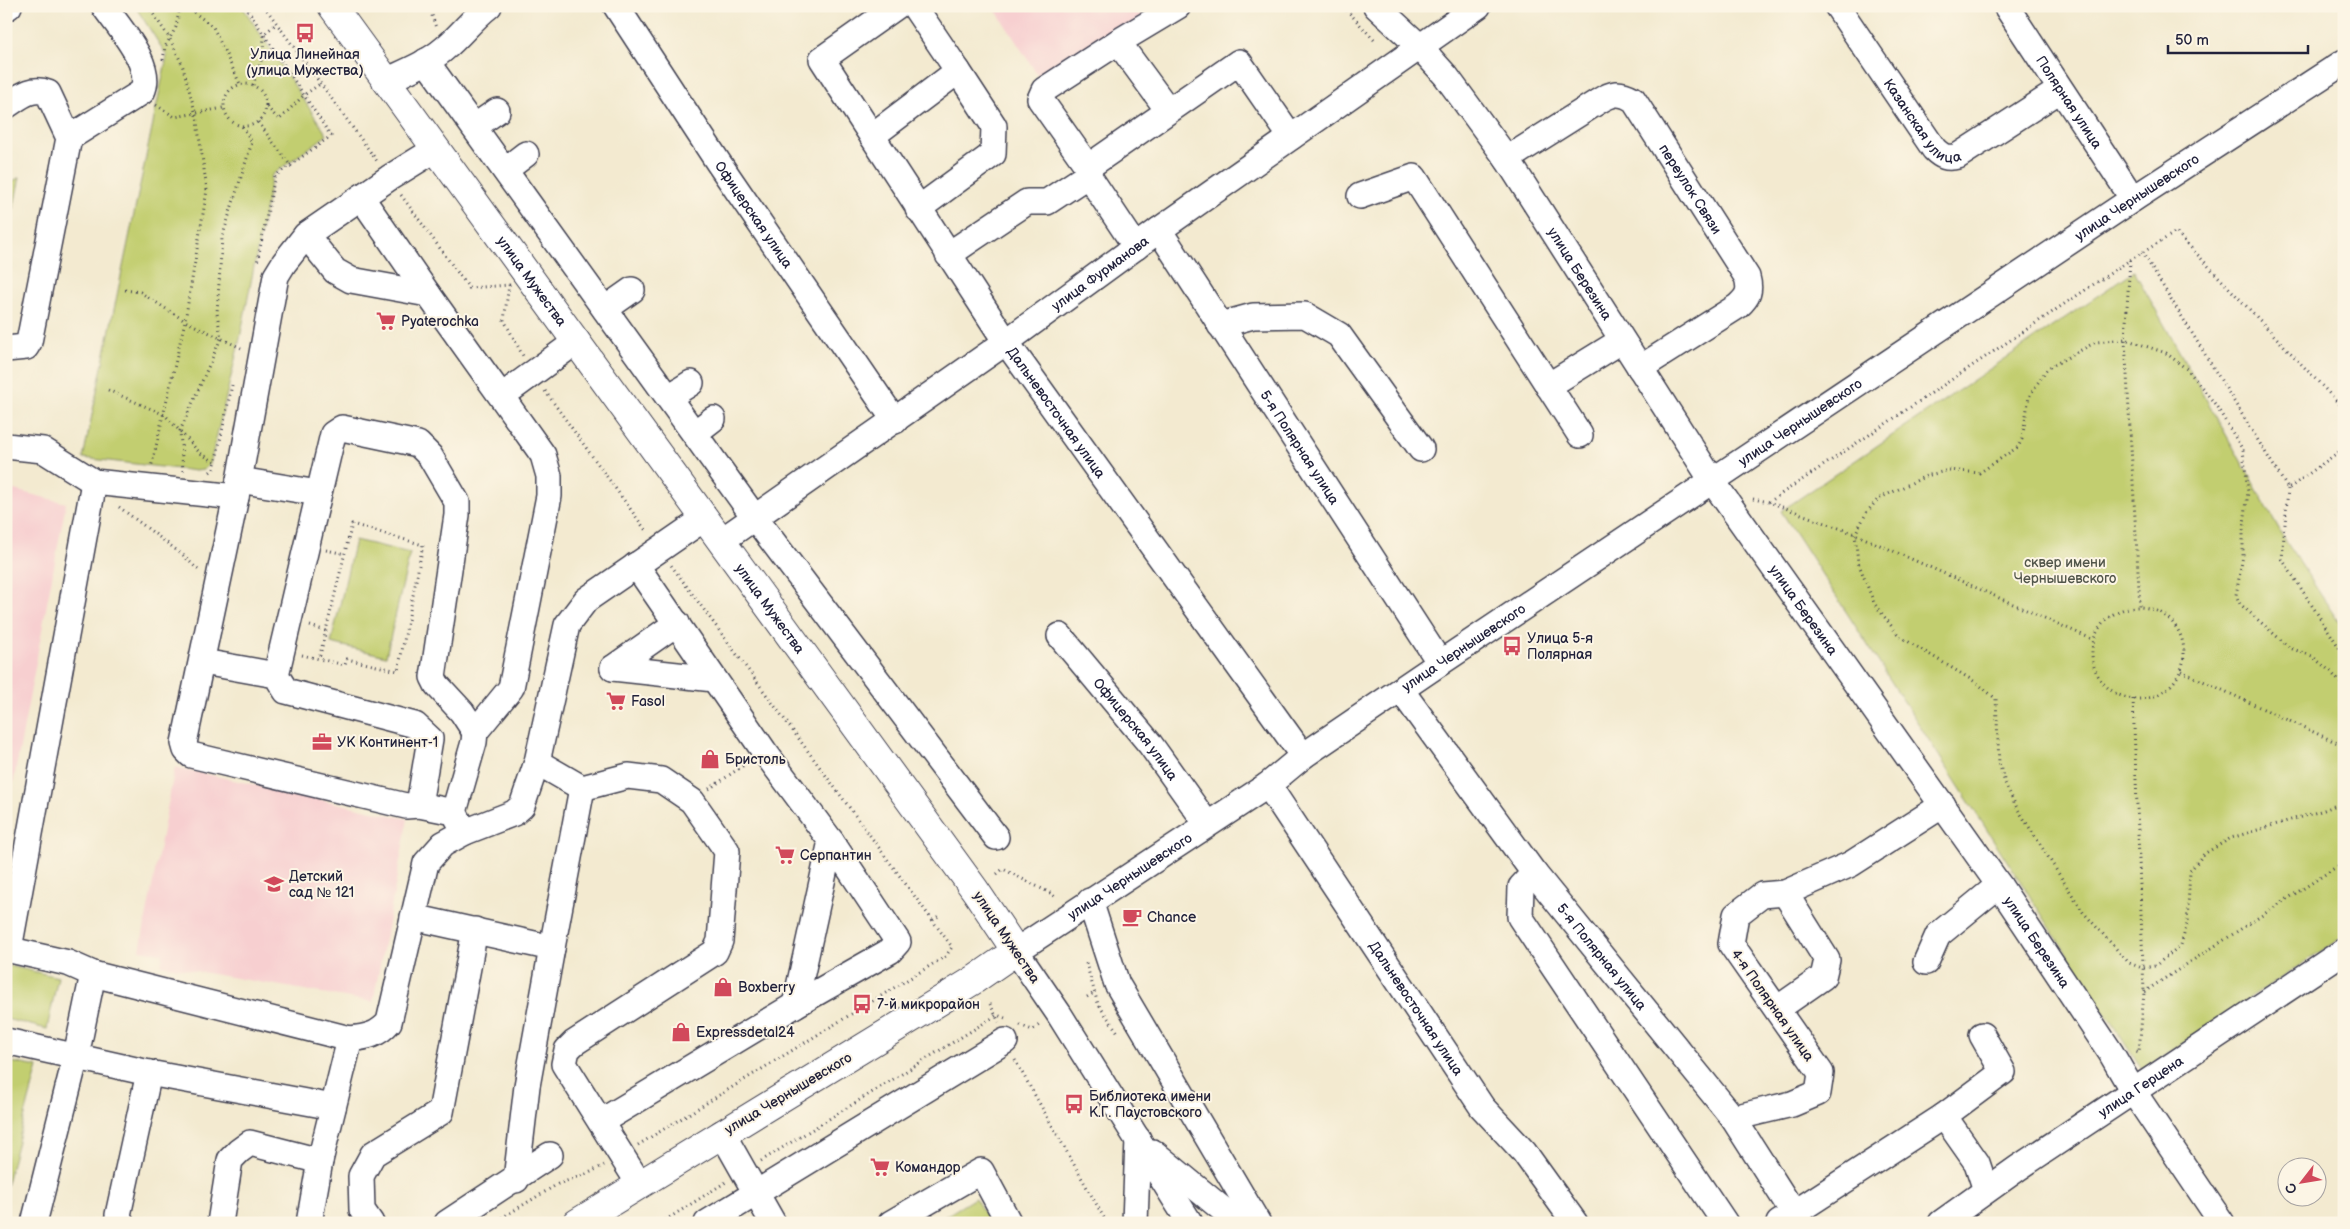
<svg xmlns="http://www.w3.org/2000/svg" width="2350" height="1229" font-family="'Balsamiq Sans',sans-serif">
<rect width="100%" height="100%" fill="#fcf5e5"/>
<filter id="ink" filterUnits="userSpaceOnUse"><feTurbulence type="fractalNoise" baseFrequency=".02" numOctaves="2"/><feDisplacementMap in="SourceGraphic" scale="10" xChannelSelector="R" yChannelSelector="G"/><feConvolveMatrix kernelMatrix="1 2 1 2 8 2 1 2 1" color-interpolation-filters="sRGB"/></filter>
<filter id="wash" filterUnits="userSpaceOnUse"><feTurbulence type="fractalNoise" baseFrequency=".0096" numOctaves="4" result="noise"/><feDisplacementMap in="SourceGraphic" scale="20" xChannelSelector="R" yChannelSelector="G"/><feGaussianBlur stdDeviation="1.12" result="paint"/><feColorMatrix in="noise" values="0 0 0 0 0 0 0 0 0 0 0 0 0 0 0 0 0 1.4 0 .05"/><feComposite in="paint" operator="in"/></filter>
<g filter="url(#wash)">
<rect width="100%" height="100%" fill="#f3ead0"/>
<g fill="#f7cfd0">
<polygon points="993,6 1159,6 1041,80"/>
<polygon points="6,488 66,503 6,821"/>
<polygon points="175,767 408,819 373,1002 161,965 163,954 140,950"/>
</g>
<g fill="#c2ce70" stroke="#727856">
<polygon points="135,6 242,6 327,135 272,175 239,343 210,464 203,470 196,471 83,458 167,56"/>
<polygon points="20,177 6,244 6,185"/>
<polygon points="2134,271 2287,543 2344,630 2344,936 2142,1070 1781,511"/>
<polygon points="355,540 410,553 386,656 331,643"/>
<polygon points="6,965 58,977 47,1029 6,1019"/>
<polygon points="6,1061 38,1067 6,1186"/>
<polygon points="975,1198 990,1223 934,1223"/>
</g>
</g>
<g filter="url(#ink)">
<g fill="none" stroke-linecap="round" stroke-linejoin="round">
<defs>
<g id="minor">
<path id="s1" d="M616 6 718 162 895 421"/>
<path id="s2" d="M897 6 822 59 1006 342 1303 756"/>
<path id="s3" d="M1376 6 1419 46 1446 76 1507 159 1713 482 1999 885 2111 1053 2133 1091 2222 1223"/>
<path id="s4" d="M1837 6 1934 149C1942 157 1947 159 1958 156L2060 90"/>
<path id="s5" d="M2006 6 2133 199"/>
<polyline points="6,8 9,6"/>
<polyline points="1118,42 1178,6"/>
<polyline points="426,61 755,518 996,837"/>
<path d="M386 81C405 72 428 63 444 49 460 36 472 19 489 6"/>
<path d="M6 106C20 97 31 86 48 93L69 138 29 342 26 347 6 349"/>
<polyline points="474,127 497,111"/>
<polyline points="872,136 958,71 914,6"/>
<path d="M69 138 142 92C155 66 119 28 104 6"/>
<polyline points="436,149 389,178 306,235 284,263 276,276 236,497 184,743 186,750 191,755 406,806 419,805 454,812 465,832"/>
<path id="s6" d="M1507 159 1599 101C1612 93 1619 91 1633 99L1747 277C1751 291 1748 297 1738 306L1640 368"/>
<polyline points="1088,167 1040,99 1044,90 1118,42 1168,110"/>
<polyline points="505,170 526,154"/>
<polyline points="1088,175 1088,167 1239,62 1291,137"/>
<polyline points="1360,196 1414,177 1580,435"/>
<polyline points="361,197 428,294 543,455 549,476 549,496 511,688 475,732 474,742 454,812"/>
<polyline points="918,209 993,154 994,126 958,71"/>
<path id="s7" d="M1159 230 1440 663"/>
<polyline points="306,235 335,271 351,280 428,294"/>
<polyline points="948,255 1027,202 1047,202 1088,175 1136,247"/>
<polyline points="605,309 632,290"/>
<polyline points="1220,325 1253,316 1305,315 1339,335 1421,449"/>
<polyline points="1548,386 1621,341"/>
<polyline points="502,396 577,341"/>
<polyline points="669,397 691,383"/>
<polyline points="695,433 713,419"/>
<polyline points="6,446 43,450 94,482 236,497"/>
<polyline points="239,480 318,493"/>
<path id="s8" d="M721 541 1006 342 1159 230 1478 6"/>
<path id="s9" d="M1060 636 1150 744 1207 824"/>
<polyline points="203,662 276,675 286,691 415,725 430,739 419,805"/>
<polyline points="613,668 714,679"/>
<polyline points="613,668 677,623"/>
<polyline points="276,675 333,434 342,428 418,444 430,456 457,502 457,515 433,677 437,685 462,712 475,732"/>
<path id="s10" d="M1401 690 1534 873 1733 1118 1800 1223"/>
<polyline points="537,762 582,788 628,776 661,780 692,801 727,851 720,941 715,952 574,1043 567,1050 564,1064 640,1185"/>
<path id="s11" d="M1268 785 1482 1107 1524 1152 1575 1223"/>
<polyline points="1534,873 1521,887 1520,917 1725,1223"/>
<polyline points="1090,901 1117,984 1258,1223"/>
<polyline points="413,917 552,948 527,1086 516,1180"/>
<polyline points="552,948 582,788"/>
<polyline points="6,949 68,963 93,974"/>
<polyline points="9,949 94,482"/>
<polyline points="1926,962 1938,935 1999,885"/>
<polyline points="795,1005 831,841"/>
<polyline points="1777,1009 1823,977 1827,960 1785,893"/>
<polyline points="6,1041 149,1073 333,1107"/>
<polyline points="1944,1116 1977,1163 1986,1190"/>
<polyline points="1733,1118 1792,1104 1818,1093 1821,1073 1731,944 1736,915 1762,895 1785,893 1851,864 1943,805"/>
<polyline points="602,1121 795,1005 890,951 898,942 831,841 764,751 636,565"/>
<polyline points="722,1133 773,1223"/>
<polyline points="1153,1152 1239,1223"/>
<polyline points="34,1223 76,1056 93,974 350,1039"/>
<polyline points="121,1223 118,1215 149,1073"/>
<polyline points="220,1223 230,1160 239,1151 250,1143 320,1161"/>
<path d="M309 1223 320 1161 350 1039C367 1037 378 1035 389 1022L426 863 443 844 465 832 514 813 522 806 537 762 567 625 586 600 705 518"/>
<polyline points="371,1223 362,1210 361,1176 373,1154 441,1112 475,930"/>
<polyline points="447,1223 550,1155"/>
<polyline points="707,1223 1005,1041"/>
<polyline points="891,1223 981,1171 1009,1223"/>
<polyline points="1135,1223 1138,1139"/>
<path id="s12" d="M1190 1223 1059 1014 1016 951 1268 785 1303 756 1440 663 2133 199 2344 62"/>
<polyline points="1779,1223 1944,1116 2003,1072 1982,1035"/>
<path id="s13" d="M1941 1223 2018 1168 2344 951"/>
</g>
<g id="major">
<path id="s14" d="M332 6 975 890 1016 951 974 980 577 1223"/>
</g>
</defs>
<use href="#minor" stroke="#414051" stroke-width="28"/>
<use href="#major" stroke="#414051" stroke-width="30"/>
<g stroke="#414051" stroke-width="3" stroke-dasharray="1 4" stroke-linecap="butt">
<polyline points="148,6 170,39 182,64 196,115 207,190 185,321 151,468"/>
<polyline points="186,6 213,27 240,84"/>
<polyline points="245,6 331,136 275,176 257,263"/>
<polyline points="264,6 377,161"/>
<polyline points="429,6 436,28"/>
<polyline points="1343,6 1375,41"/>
<polyline points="163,60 165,47 176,27 180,6"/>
<circle cx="245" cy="105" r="21"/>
<polyline points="253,85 263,55 264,34 276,24"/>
<polyline points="156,105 175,117 223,108"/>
<polyline points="267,107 279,120 304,95 320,84"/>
<polyline points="258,122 293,169"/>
<polyline points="401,195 469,288 509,285 504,320 523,356"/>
<polyline points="2142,252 2288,489 2344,448"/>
<polyline points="2130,260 2125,339 2140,607"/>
<polyline points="125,290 140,292 185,321 241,348"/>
<polyline points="108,390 165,415 200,453 215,462"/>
<polyline points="545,391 647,532"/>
<polyline points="183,471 180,431 221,338 217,313 222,238 252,142 242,126"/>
<polyline points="210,472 214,469 232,385"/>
<polyline points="2288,489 2282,559 2344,655"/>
<polyline points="1753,499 1769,502 1855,534 2094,640"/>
<polyline points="1769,502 2130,260 2176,232 2344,409"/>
<polyline points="119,507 183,555 198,570"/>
<polyline points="326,550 345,554"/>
<circle cx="2138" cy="653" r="46"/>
<polyline points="310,626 326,631"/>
<polyline points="302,655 345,665 347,659 398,671 423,545 352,524 319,659"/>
<polyline points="2181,671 2344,746"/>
<polyline points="2344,687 2331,672 2312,656 2290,648 2240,604 2236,595 2243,556 2243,532 2248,492 2243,450 2215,404 2188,370 2166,353 2125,339 2096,342 2048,368 2037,384 2029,397 2022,439 2018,447 1979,473 1949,470 1926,476 1878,499 1867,512 1855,534 1858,562 1874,603 1899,636 1977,683 1996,699 1999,763 2005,783 2017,808 2083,912 2129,963 2142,968 2155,966 2181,945 2187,924 2190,871 2204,854 2231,838 2324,810 2344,802"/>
<polyline points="2133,699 2144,992 2139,1052 2136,1051"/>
<polyline points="709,789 747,763"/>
<polyline points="997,874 1003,869 1052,894 1057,899"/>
<polyline points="933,920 940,915"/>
<polyline points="1086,963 1098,1004 1119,1034"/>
<polyline points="2144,992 2344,862"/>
<polyline points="1087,997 1094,993"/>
<polyline points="990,1004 999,1022"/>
<polyline points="1020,1025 1032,1030 1041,1024"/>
<polyline points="1015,1060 1107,1223"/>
<polyline points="638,1145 946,956 952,947 671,565"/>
<polyline points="761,1161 997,1015 1008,1019"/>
<polyline points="493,1223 558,1184 589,1173 604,1165"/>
<polyline points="661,1223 726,1182"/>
</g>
<use href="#minor" stroke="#fff" stroke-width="25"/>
<use href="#major" stroke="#fff" stroke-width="28"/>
</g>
</g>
<defs>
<symbol id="bus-bare" viewBox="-9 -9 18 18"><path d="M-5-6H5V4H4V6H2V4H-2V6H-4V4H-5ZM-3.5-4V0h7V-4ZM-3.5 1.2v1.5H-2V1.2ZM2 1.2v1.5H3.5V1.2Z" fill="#d1495b" stroke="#fcf5e5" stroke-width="2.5" paint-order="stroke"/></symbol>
<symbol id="supermarket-bare" viewBox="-9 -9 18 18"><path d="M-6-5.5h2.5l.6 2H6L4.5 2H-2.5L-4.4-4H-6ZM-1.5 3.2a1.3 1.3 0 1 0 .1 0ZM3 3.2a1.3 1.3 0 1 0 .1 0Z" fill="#d1495b" stroke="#fcf5e5" stroke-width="2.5" paint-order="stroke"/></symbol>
<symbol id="office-bare" viewBox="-9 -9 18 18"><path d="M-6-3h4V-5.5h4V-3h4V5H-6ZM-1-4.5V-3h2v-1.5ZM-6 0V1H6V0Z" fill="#d1495b" stroke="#fcf5e5" stroke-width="2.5" paint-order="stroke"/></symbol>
<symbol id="shop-bare" viewBox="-9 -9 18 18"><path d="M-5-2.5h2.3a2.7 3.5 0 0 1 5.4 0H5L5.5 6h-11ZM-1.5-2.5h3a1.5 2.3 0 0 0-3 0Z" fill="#d1495b" stroke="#fcf5e5" stroke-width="2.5" paint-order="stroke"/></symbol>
<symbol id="school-bare" viewBox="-9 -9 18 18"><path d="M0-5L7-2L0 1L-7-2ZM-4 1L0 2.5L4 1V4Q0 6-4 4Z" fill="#d1495b" stroke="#fcf5e5" stroke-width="2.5" paint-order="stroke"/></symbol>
<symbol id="cafe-bare" viewBox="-9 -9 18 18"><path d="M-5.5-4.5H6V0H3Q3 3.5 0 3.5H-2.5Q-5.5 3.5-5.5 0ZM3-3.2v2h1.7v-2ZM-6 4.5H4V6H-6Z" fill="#d1495b" stroke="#fcf5e5" stroke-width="2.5" paint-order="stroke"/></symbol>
</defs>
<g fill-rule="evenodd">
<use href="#bus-bare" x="291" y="19" width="28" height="28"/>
<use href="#supermarket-bare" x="372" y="307" width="28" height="28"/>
<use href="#bus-bare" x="1498" y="632" width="28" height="28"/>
<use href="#supermarket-bare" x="602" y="687" width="28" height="28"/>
<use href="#office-bare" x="308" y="728" width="28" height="28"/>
<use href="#shop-bare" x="696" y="745" width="28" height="28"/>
<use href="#supermarket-bare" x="771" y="841" width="28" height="28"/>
<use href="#school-bare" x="260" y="870" width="28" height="28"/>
<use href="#cafe-bare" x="1118" y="903" width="28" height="28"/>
<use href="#shop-bare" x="709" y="973" width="28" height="28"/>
<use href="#bus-bare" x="848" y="990" width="28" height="28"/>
<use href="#shop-bare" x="667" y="1018" width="28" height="28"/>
<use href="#bus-bare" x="1060" y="1090" width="28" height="28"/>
<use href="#supermarket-bare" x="866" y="1153" width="28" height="28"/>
</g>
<g text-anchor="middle" stroke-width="4" stroke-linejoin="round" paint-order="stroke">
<g font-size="14" fill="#22223b" stroke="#fcf5e5" text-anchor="start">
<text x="305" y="59" text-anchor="middle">Улица Линейная<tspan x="305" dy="16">(улица Мужества)</tspan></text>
<text x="401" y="326">Pyaterochka</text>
<text x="1527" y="643">Улица 5-я<tspan x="1527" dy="16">Полярная</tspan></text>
<text x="631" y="706">Fasol</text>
<text x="337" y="747">УК Континент-1</text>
<text x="725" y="764">Бристоль</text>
<text x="800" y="860">Серпантин</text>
<text x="289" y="881">Детский<tspan x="289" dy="16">сад № 121</tspan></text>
<text x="1147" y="922">Chance</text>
<text x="738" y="992">Boxberry</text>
<text x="877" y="1009">7-й микрорайон</text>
<text x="696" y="1037">Expressdetal24</text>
<text x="1089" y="1101">Библиотека имени<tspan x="1089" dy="16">К.Г. Паустовского</tspan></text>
<text x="895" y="1172">Командор</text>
</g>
<g font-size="14" fill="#22223b" stroke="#fcf5e5">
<text dy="5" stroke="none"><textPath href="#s5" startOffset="115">Полярная улица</textPath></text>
<text dy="5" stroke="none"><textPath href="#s4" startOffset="146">Казанская улица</textPath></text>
<text dy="5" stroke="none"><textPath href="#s6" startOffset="252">переулок Связи</textPath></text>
<text dy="5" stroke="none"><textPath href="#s12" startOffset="1674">улица Чернышевского</textPath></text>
<text dy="5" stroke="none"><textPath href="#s1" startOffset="250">Офицерская улица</textPath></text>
<text dy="5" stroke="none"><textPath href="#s3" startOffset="338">улица Березина</textPath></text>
<text dy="5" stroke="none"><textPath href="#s8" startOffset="464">улица Фурманова</textPath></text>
<text dy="5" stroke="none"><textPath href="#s14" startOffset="340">улица Мужества</textPath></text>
<text dy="5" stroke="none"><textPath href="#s2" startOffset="516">Дальневосточная улица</textPath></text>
<text dy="5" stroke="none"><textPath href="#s12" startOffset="1269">улица Чернышевского</textPath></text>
<text dy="5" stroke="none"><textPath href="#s7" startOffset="259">5-я Полярная улица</textPath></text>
<text dy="5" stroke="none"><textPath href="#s14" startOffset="745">улица Мужества</textPath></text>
<text dy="5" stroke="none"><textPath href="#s3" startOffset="742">улица Березина</textPath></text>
<text dy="5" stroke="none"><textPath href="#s12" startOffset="864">улица Чернышевского</textPath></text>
<text dy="5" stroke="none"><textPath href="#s9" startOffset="120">Офицерская улица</textPath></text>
<text dy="5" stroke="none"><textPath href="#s12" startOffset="459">улица Чернышевского</textPath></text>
<text transform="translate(1007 937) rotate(56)" y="5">улица Мужества</text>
<text dy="5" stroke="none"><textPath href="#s3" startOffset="1148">улица Березина</textPath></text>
<text dy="5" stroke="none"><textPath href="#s10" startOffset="334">5-я Полярная улица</textPath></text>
<text transform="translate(1773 1005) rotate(55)" y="5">4-я Полярная улица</text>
<text dy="5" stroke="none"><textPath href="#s11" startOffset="268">Дальневосточная улица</textPath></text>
<text dy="5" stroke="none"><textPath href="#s13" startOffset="242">улица Герцена</textPath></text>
<text transform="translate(788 1093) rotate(-31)" y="5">улица Чернышевского</text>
</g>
<g font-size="14" fill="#52564b" stroke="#fcf5e5">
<text x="2065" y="567">сквер имени<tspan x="2065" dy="16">Чернышевского</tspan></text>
</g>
</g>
<rect width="2350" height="1229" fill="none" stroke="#fcf5e5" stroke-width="25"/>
<g transform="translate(2302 1182) rotate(239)"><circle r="24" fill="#fcf5e5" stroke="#a5a1a1"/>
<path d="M0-4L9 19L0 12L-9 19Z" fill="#d1495b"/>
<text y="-8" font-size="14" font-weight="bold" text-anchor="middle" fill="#22223b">С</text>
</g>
<path d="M2168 45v8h140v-8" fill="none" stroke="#22223b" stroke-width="2.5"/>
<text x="2175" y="45" font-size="15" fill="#22223b" stroke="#fcf5e5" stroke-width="4" paint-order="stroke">50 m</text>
</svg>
